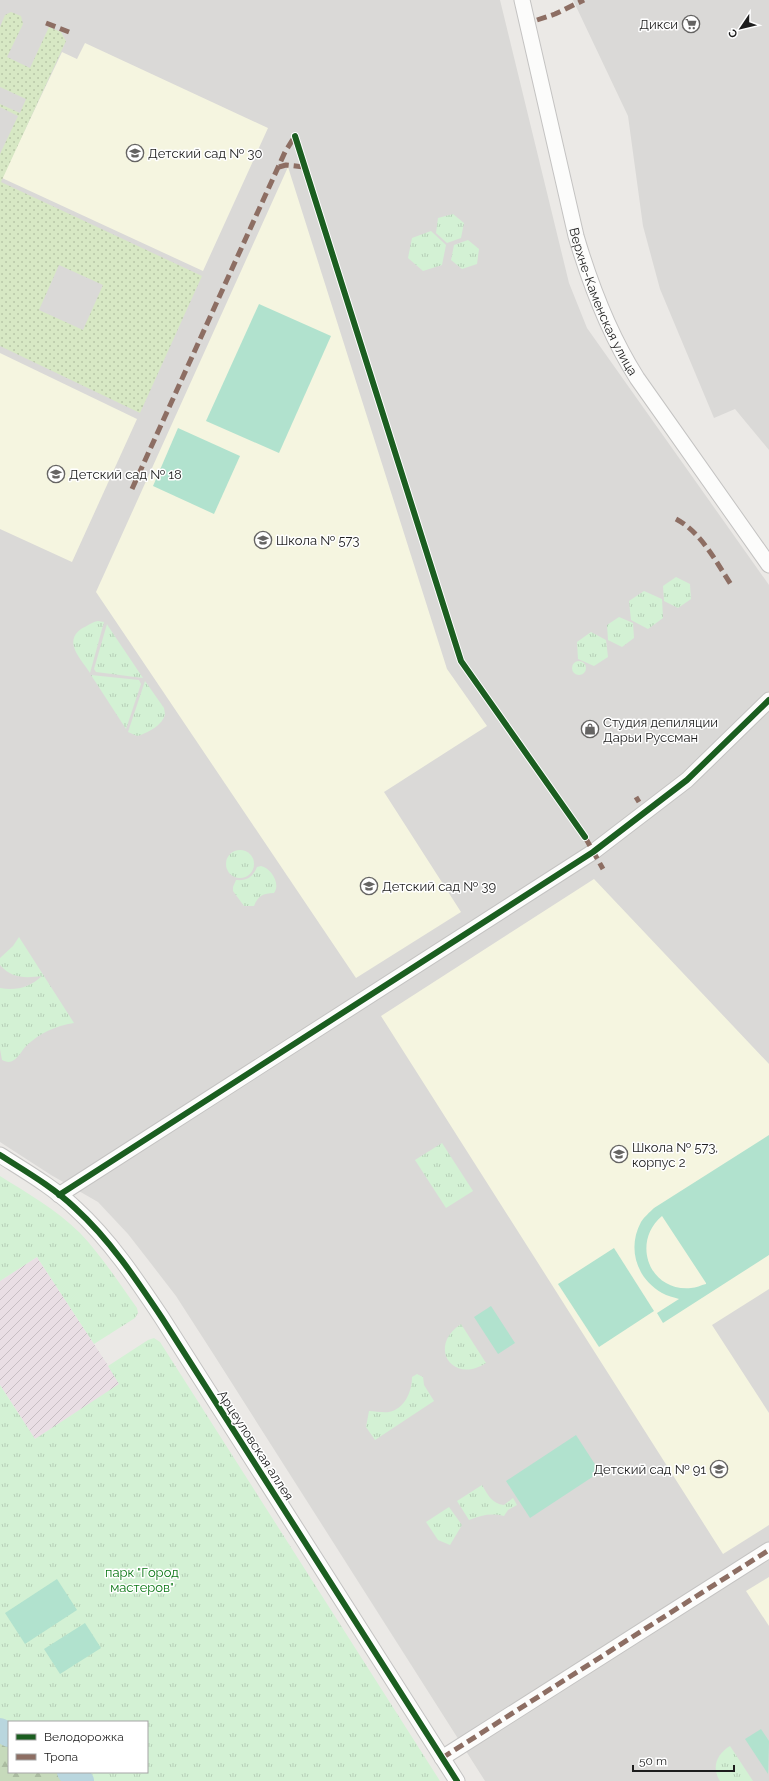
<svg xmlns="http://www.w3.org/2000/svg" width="769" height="1781" font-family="Raleway,sans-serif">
<defs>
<pattern id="industrial-furrows" width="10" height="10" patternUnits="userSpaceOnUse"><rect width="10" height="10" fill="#e9dee4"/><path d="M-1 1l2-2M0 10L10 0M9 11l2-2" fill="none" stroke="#c7bec3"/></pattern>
<pattern id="grass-dots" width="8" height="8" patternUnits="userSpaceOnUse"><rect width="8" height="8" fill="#d7e8c4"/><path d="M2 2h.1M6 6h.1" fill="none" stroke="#b8c7a8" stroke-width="1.8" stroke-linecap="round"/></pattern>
<pattern id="forest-firs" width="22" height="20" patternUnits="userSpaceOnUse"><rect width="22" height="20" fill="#c6dabb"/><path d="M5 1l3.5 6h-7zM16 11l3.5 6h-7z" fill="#aabba0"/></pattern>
<pattern id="park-tufts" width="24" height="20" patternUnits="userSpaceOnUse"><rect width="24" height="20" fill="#d3f1d4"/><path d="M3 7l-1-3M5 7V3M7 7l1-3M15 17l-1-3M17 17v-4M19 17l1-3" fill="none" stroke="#b5ceb6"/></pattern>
</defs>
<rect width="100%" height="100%" fill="#ebe9e6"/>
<g fill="#dad9d7">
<polygon points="0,0 500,0 569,283 587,328 769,585 769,1781 485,1781 214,1355 176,1296 149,1261 128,1234 98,1202 51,1175 0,1142"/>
<polygon points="573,0 769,0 769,450 735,409 714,418 660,289 643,226 628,116"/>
</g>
<polygon fill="url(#industrial-furrows)" points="37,1257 120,1384 35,1439 0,1385 0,1281"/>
<g fill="#f5f5e0">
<polygon points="85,43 268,128 203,271 2,178 62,52 77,59"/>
<polygon points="288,167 447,669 487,726 384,792 461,912 356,978 96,592"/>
<polygon points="0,353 137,419 72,562 0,529"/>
<polygon points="594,879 769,1064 769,1289 712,1325 769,1413 769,1525 723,1554 381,1016"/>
<polygon points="769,1577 769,1626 746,1591"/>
</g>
<path fill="url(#grass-dots)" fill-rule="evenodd" d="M11 12 21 16 23 24 7 57 30 68 49 27 61 32 66 41 1 182 202 276 140 413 0 346V154L18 116 0 107V104L20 113 26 99 0 87V27L5 15ZM59 265 103 285 83 330 39 310Z"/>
<polygon fill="url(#forest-firs)" points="0,1674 9,1722 9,1772 104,1772 117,1781 0,1781"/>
<g fill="url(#park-tufts)">
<polygon points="453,214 464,223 461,238 447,243 436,233 438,218"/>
<polygon points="431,231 446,245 442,265 423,271 408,258 412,238"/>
<polygon points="468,240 479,249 477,264 462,269 451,260 454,245"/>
<polygon points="676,577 690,584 691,599 678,608 664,601 663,586"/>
<polygon points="644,591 662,599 663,618 648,629 631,620 629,601"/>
<polygon points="619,617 633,623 634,638 622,647 608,640 607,625"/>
<path d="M98 621 104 622 90 673C81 659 63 642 81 629 87 626 92 622 98 621Z"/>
<polygon points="107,624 108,626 143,678 96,672 94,669"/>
<polygon points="591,632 606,640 608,657 594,666 578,659 577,642"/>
<circle cx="579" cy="668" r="7"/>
<polygon points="91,675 139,680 141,684 126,729"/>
<path d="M145 681 164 708 165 714C163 725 148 733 137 736L128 732Z"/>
<circle cx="240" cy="864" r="14"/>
<path d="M261 866C271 868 281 884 274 893 263 893 258 896 254 906H244L233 891V887L236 880C247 881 253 877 257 867Z"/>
<path d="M19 937 74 1023C55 1026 40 1033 26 1046 22 1050 19 1057 14 1060 10 1063 6 1062 2 1060L0 1049V988C17 991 30 987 42 976 26 978 12 979 0 965V958L13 946Z"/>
<polygon points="442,1143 473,1191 446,1208 415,1160"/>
<path d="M0 1176C27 1193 57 1210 80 1233 100 1254 120 1284 137 1308L138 1313 135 1318 94 1344 37 1257 0 1281Z"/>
<path d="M461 1324 486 1363C452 1385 427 1346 461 1324Z"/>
<polygon points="154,1338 160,1342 440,1781 77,1781 63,1772 147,1772 147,1722 9,1722 9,1738 0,1732 0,1385 35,1439 119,1384 108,1366 148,1340"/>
<path d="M417 1374 423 1377 424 1385 434 1401 375 1440 366 1427 369 1411C375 1411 383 1413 389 1412 405 1409 412 1391 412 1377Z"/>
<path d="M482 1485C488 1495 492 1504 504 1505L513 1498 517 1505 508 1510 504 1516C491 1513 482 1515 469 1520L457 1501Z"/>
<polygon points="449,1507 462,1525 450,1545 438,1540 426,1522"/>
<path d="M730 1746 753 1781H720C711 1767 717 1754 730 1746Z"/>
</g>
<g fill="#b1e2ce" fill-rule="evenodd">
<polygon points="259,304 331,336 279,453 206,421"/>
<polygon points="178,428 240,456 214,514 153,486"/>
<path d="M769 1135V1255L663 1323 657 1313 679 1299C674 1297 667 1296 662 1293 636 1278 627 1248 641 1222 644 1217 650 1212 654 1208ZM662 1216 706 1283V1284C701 1285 696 1288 691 1288 649 1292 631 1242 662 1216Z"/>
<polygon points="614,1248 654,1311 599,1347 558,1284"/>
<polygon points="491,1306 515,1343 498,1354 474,1317"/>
<polygon points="576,1435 600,1472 530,1518 506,1481"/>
<polygon points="57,1579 77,1610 25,1644 5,1613"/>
<polygon points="85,1623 101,1648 60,1674 44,1649"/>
<polygon points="761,1729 769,1741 768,1774 745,1739"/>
</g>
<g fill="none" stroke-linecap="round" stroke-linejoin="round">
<g stroke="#b9d6de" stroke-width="24">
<polyline points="0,1730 9,1735"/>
<polyline points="69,1772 82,1781"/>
</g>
<defs>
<g id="minor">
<path id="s1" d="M522 0 576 236C591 287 609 334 637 378L769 565"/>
<path d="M0 1155C25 1171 53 1187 75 1208 110 1240 136 1279 162 1318L457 1781"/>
<polyline points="59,1195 593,852 687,780 769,700"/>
<polyline points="442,1758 769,1550"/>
</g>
</defs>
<use href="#minor" stroke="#c4c3c2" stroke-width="17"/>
<use href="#minor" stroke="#fcfcfb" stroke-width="15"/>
<g stroke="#8d6e63" stroke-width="5" stroke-dasharray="10 5" stroke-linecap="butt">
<polyline points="537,20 555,14 584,0"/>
<polyline points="46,23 69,32"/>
<polyline points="279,167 286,165 304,167"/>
<polyline points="132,489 285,152 295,136"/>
<path d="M676 519C702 533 716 562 732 586"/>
<polyline points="636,797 639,802"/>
<polyline points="585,837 603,869"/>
<polyline points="442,1758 769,1550"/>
</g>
<defs>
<g id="cycleway">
<polyline points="295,136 461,661 585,837"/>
<path d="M0 1155C25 1171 53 1187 75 1208 110 1240 136 1279 162 1318L457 1781"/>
<polyline points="59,1195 593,852 687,780 769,700"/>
</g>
</defs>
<use href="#cycleway" stroke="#fff" stroke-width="8"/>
<use href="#cycleway" stroke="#1b5e20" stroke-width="6"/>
</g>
<defs>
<symbol id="supermarket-ring" viewBox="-11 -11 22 22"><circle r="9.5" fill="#fff" stroke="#656463" stroke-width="1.5"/><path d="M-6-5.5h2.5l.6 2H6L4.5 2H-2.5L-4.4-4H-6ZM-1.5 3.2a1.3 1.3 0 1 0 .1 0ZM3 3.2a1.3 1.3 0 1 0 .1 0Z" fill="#656463"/></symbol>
<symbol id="school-ring" viewBox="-11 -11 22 22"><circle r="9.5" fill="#fff" stroke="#656463" stroke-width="1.5"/><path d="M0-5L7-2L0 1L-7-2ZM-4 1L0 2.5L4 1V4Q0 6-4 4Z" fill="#656463"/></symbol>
<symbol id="shop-ring" viewBox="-11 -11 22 22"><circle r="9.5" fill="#fff" stroke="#656463" stroke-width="1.5"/><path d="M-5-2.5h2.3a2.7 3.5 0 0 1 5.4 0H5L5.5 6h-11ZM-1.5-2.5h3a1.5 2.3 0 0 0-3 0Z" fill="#656463"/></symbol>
</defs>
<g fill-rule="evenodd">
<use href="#supermarket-ring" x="681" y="14" width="20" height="20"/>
<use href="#school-ring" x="125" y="143" width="20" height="20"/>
<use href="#school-ring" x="46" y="464" width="20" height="20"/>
<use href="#school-ring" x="253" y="530" width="20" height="20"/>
<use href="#shop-ring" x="580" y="719" width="20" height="20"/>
<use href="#school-ring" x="359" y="876" width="20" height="20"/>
<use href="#school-ring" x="609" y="1144" width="20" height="20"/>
<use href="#school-ring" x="709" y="1459" width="20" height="20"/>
</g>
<g text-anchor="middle" stroke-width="3" stroke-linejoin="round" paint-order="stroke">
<g font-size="13" fill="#1d1d1d" stroke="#fff" text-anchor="start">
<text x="678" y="29" text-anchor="end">Дикси</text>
<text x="148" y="158">Детский сад № 30</text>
<text x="69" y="479">Детский сад № 18</text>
<text x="276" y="545">Школа № 573</text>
<text x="603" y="727">Студия депиляции<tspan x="603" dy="15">Дарьи Руссман</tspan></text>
<text x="382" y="891">Детский сад № 39</text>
<text x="632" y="1152">Школа № 573,<tspan x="632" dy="15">корпус 2</tspan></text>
<text x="706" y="1474" text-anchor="end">Детский сад № 91</text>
</g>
<g font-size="13" fill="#1d1d1d" stroke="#fff">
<text dy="5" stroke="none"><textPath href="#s1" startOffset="313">Верхне-Каменская улица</textPath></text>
<text transform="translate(256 1445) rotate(57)" y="5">Арцеуловская аллея</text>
</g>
<g font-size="13" fill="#0d7817" stroke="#fff">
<text x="142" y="1577">парк "Город<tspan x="142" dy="15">мастеров"</tspan></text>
</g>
</g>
<rect x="8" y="1721" width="140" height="52" fill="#ffffff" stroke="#a5a5a5"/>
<rect x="16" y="1734" width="20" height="6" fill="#1b5e20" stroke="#a5a5a5"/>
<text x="44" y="1741" font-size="12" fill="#1d1d1d">Велодорожка</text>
<rect x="16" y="1754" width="20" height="6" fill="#8d6e63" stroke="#a5a5a5"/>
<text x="44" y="1761" font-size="12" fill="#1d1d1d">Тропа</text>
<g transform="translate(741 28) rotate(235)" stroke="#ffffff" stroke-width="3" paint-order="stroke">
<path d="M0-3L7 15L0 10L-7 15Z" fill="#1d1d1d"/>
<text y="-6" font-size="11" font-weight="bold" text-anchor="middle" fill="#1d1d1d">С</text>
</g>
<path d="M633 1765v6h101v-6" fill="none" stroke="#1d1d1d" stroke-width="2"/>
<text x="639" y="1765" font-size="12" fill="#1d1d1d" stroke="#ffffff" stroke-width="3" paint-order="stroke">50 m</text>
</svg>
